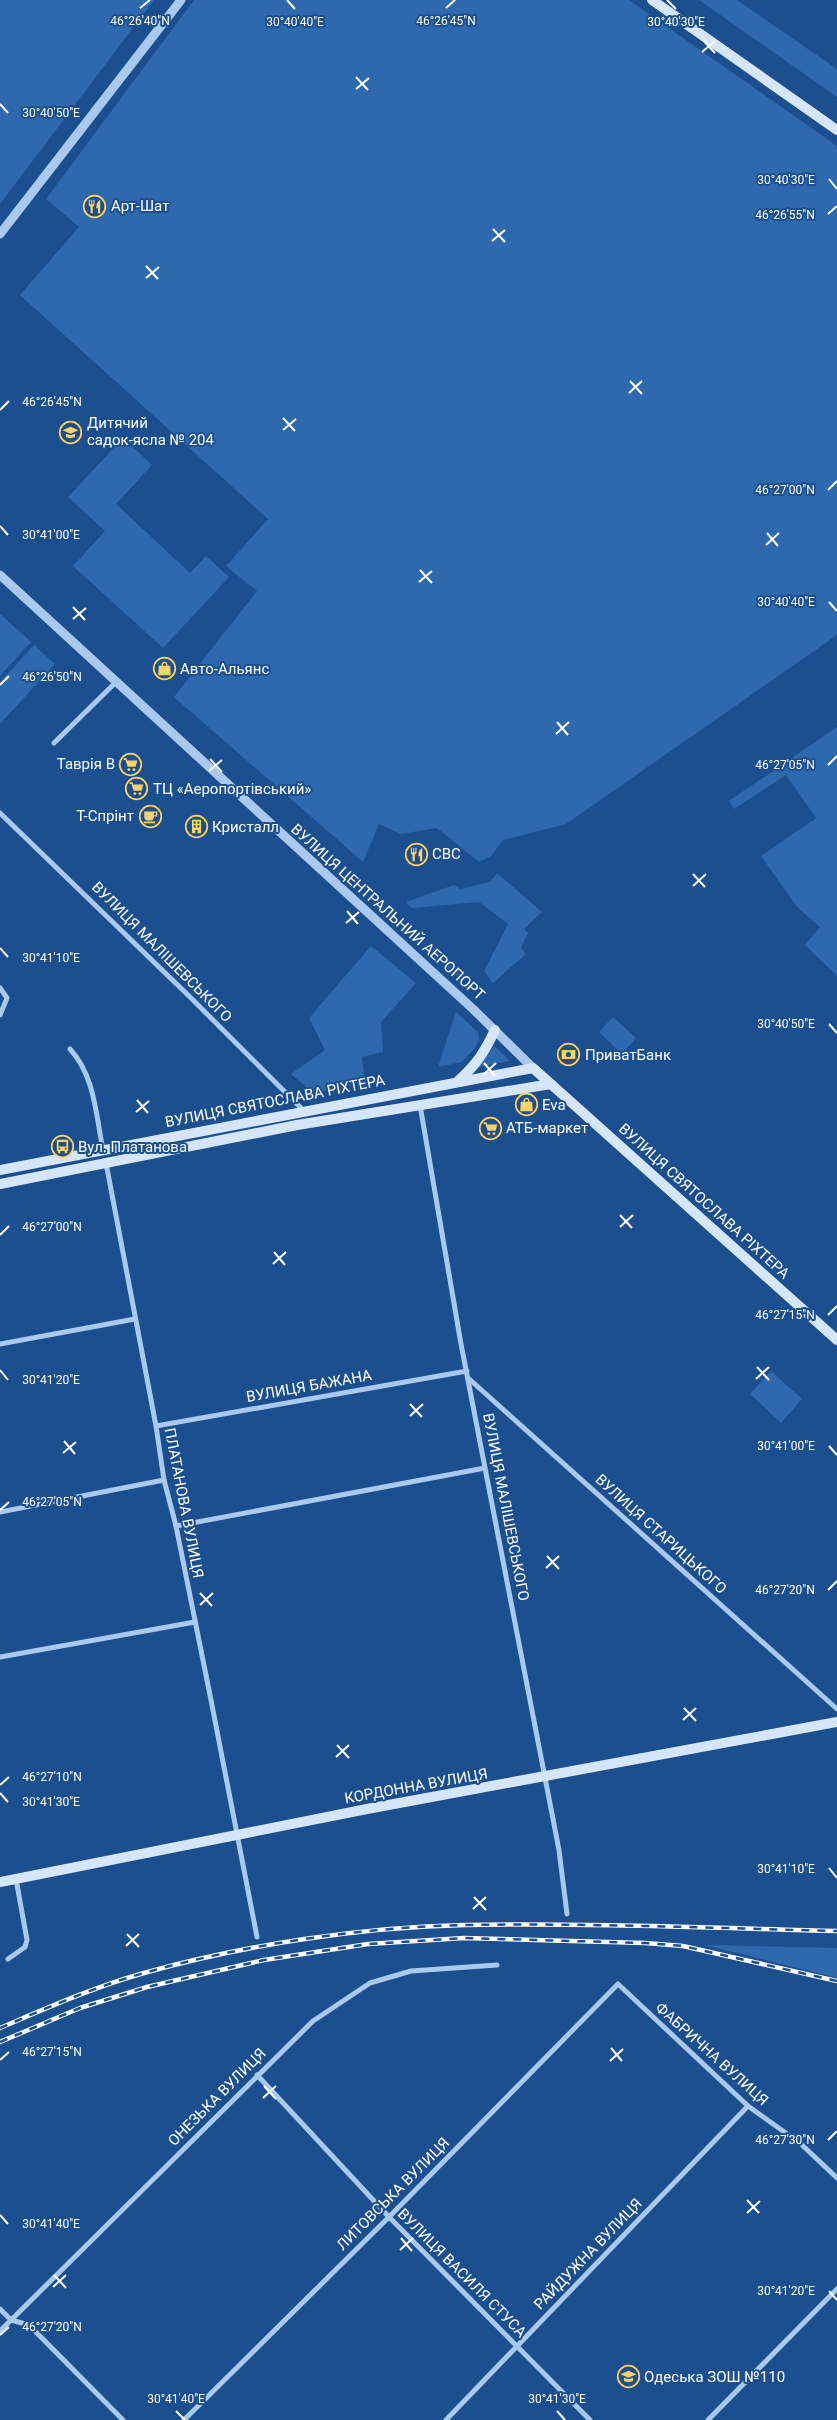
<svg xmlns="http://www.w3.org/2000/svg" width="837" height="2420" font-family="Roboto,sans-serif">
<rect width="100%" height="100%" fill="#1b4f8f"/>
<g fill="#2e69ad">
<polygon points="0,0 154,0 0,204"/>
<polygon points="194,0 629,0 837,146 837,635 566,824 503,840 491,856 479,862 437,828 401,834 379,824 363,862 174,697 257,591 226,566 268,519 20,295 79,227 46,199"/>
<polygon points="699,0 737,0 837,69 837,97"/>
<polygon points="123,438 152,465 116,504 190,573 206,556 229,577 163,648 73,566 105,531 68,497"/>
<polygon points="0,614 31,642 0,676"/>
<polygon points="34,645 55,664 0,724 0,682"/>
<polygon points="837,727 837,976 805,945 820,927 797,907 761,856 816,818 786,775 734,809 729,801"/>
<polygon points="497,873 542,912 524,929 528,933 521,948 526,954 493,983 484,971 508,924 479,902 412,908 406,902 454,885 460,889 490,882"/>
<polygon points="371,946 416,983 381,1022 383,1052 362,1057 365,1082 313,1093 291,1074 325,1050 309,1018"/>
<polygon points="431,946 452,961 460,972 459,975 457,977 426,951 427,947"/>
<polygon points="456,1012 478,1032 479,1039 475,1048 462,1062 438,1067"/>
<polygon points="613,1017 636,1038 622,1054 599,1032"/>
<polygon points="494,1046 510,1061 479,1067"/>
<polygon points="771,1371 802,1399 781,1423 750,1394"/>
<polygon points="705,1945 837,1948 837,1978"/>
</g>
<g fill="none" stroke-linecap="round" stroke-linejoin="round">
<g stroke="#a9c9ee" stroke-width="5">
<polyline points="54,743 116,682"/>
<polyline points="0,813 190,997 304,1111"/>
<polyline points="0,988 7,998 0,1015"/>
<path d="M70 1049C95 1076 96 1116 103 1150"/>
<polyline points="420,1105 461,1344 559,1850 567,1914"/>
<polyline points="106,1163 156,1426 164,1480 176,1526 211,1700 257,1937"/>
<polyline points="0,1344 135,1319"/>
<polyline points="468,1378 837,1709"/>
<polyline points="156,1426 467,1371"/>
<polyline points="0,1512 164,1480"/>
<polyline points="176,1526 485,1468"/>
<polyline points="0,1657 195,1622"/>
<polyline points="8,1959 25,1947 27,1940 16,1879"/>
<polyline points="257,2075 389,2217 590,2420"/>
<polyline points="0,2309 11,2320 29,2325 123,2420"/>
<polyline points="0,2331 313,2021 370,1983 411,1971 497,1965"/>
<polyline points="184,2420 389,2217 618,1984 748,2106 801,2144 837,2178"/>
<polyline points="446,2420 748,2106"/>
<polyline points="708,2420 837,2289"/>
</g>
<g stroke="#a9c9ee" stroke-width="9">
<polyline points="0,234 181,0"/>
<polyline points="0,575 473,1009 533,1068"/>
</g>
<g stroke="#d6e6fa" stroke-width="10">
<polyline points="652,0 837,130"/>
<path d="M458 1081C477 1064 484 1053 495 1030"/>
<polyline points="0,1170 533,1068 837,1340"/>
<polyline points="0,1184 297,1125 551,1084"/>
<polyline points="0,1882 367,1809 837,1722"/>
</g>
<defs>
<g id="rail">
<path d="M0 2028C47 2008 94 1987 144 1973 243 1945 362 1927 465 1925 589 1923 713 1928 837 1931"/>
<polyline points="0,2042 80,2008 147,1987 264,1960 368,1944 464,1938 645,1943 683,1946 837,1981"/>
</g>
</defs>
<use href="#rail" stroke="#fff" stroke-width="4.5"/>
<use href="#rail" stroke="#1b4f8f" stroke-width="2.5" stroke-dasharray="8" stroke-linecap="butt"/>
</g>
<path fill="none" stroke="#fff" stroke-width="2" d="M287 0 295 9M667 0 676 9M140 8 150 0M446 8 455 0M703 40 715 53M702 52 715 41M356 77 368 90M356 89 369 78M0 104 8 113M829 179 837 189M828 214 837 206M493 229 505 242M492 241 505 230M146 266 158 279M146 278 159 267M630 381 642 394M629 393 642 381M0 410 9 401M283 418 295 431M283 430 296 419M828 490 837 481M0 526 8 535M767 533 778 546M766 545 779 533M420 570 432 583M419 582 432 571M829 602 837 611M73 607 85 620M73 619 86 608M0 685 9 676M557 722 568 735M556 734 569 722M210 759 222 772M828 765 837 756M209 771 222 760M693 874 705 887M693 886 706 874M347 911 358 924M346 923 359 912M0 948 8 957M829 1024 837 1033M484 1063 495 1076M483 1075 496 1063M137 1100 148 1113M136 1112 149 1101M620 1215 632 1228M620 1227 633 1215M0 1235 9 1226M274 1252 285 1265M273 1264 286 1252M828 1315 837 1306M757 1367 769 1380M0 1370 8 1380M756 1379 769 1367M410 1404 422 1417M410 1416 423 1404M64 1441 75 1454M829 1446 837 1455M63 1453 76 1442M0 1510 9 1502M547 1556 559 1569M546 1568 559 1556M828 1590 837 1581M200 1593 212 1606M200 1605 213 1593M684 1708 696 1721M683 1720 696 1708M337 1745 349 1758M336 1757 349 1745M0 1785 9 1777M0 1793 8 1802M829 1868 837 1878M474 1897 486 1910M473 1909 486 1897M127 1934 139 1947M126 1946 139 1934M611 2048 622 2061M0 2060 9 2052M610 2061 623 2049M264 2086 276 2099M263 2098 276 2086M828 2140 837 2131M747 2200 759 2213M747 2213 760 2201M0 2215 8 2224M401 2238 412 2251M400 2250 413 2238M54 2275 66 2288M53 2287 66 2275M829 2291 837 2300M0 2335 9 2327M176 2411 185 2420M557 2411 565 2420"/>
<defs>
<symbol id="restaurant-ring" viewBox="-11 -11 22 22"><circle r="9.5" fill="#1b4f8f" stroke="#ffd166" stroke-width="1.5"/><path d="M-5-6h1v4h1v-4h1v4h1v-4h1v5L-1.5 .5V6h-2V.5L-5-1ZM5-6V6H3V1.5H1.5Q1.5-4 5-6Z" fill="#ffd166"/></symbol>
<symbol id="school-ring" viewBox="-11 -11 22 22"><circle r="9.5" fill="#1b4f8f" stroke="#ffd166" stroke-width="1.5"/><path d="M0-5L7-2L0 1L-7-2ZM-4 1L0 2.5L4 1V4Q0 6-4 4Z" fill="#ffd166"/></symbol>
<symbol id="shop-ring" viewBox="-11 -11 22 22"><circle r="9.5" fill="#1b4f8f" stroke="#ffd166" stroke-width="1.5"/><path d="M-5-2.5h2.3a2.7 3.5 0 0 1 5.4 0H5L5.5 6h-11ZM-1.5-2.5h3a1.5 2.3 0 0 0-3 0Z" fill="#ffd166"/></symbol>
<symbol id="supermarket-ring" viewBox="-11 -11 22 22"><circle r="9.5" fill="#1b4f8f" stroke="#ffd166" stroke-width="1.5"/><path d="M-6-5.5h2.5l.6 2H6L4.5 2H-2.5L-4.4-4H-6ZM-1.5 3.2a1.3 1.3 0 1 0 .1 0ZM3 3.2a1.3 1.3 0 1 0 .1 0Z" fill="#ffd166"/></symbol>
<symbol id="cafe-ring" viewBox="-11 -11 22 22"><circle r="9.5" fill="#1b4f8f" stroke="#ffd166" stroke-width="1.5"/><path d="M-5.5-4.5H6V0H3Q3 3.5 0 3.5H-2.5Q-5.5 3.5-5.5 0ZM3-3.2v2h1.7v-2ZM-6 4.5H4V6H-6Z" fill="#ffd166"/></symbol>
<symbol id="building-ring" viewBox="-11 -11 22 22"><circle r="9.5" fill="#1b4f8f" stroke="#ffd166" stroke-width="1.5"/><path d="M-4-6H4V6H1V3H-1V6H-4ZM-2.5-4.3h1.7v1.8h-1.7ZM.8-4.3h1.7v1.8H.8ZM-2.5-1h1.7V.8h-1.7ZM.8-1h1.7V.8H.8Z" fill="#ffd166"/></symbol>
<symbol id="bank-ring" viewBox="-11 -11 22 22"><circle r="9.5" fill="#1b4f8f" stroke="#ffd166" stroke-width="1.5"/><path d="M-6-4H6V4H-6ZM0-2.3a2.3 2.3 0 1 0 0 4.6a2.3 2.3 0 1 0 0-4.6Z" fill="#ffd166"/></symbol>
<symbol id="bus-ring" viewBox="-11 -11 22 22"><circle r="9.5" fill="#1b4f8f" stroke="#ffd166" stroke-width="1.5"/><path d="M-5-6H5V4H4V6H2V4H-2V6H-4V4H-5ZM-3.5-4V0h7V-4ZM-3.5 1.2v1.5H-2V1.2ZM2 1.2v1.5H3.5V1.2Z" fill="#ffd166"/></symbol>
</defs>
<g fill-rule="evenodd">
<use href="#restaurant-ring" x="82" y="194" width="25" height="25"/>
<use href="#school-ring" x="58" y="420" width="25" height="25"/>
<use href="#shop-ring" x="152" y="656" width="25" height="25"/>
<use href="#supermarket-ring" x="118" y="752" width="25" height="25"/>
<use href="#supermarket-ring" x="124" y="776" width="25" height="25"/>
<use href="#cafe-ring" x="138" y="804" width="25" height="25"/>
<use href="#building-ring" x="184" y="814" width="25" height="25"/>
<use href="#restaurant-ring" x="404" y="842" width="25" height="25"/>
<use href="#bank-ring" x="556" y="1042" width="25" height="25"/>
<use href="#shop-ring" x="514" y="1092" width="25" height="25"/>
<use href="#supermarket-ring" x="478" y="1116" width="25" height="25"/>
<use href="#bus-ring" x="50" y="1134" width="25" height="25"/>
<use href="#school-ring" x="616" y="2364" width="25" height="25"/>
</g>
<g text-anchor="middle" stroke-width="4" stroke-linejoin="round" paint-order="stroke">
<g font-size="15" fill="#fff" stroke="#1b4f8f" text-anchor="start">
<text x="111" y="211">Арт-Шат</text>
<text x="87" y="428">Дитячий<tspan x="87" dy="17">садок-ясла № 204</tspan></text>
<text x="180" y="674">Авто-Альянс</text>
<text x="115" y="769" text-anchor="end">Таврія В</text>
<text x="153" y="794">ТЦ «Аеропортівський»</text>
<text x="134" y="821" text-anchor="end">Т-Спрінт</text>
<text x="212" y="832">Кристалл</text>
<text x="432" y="859">СВС</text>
<text x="585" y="1060">ПриватБанк</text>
<text x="542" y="1110">Eva</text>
<text x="506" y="1133">АТБ-маркет</text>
<text x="78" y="1152">Вул. Платанова</text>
<text x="644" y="2382">Одеська ЗОШ №110</text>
</g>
<g font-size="15" fill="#fff" stroke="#1b4f8f">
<text transform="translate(388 912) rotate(42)" y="5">ВУЛИЦЯ ЦЕНТРАЛЬНИЙ АЕРОПОРТ</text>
<text transform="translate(162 952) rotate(45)" y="5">ВУЛИЦЯ МАЛІШЕВСЬКОГО</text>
<text transform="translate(275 1101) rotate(-11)" y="5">ВУЛИЦЯ СВЯТОСЛАВА РІХТЕРА</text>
<text transform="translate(704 1201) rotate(42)" y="5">ВУЛИЦЯ СВЯТОСЛАВА РІХТЕРА</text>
<text transform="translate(309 1386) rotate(-10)" y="5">ВУЛИЦЯ БАЖАНА</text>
<text transform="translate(184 1503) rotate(79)" y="5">ПЛАТАНОВА ВУЛИЦЯ</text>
<text transform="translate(506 1507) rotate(79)" y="5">ВУЛИЦЯ МАЛІШЕВСЬКОГО</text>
<text transform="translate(661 1534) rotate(42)" y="5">ВУЛИЦЯ СТАРИЦЬКОГО</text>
<text transform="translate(416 1786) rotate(-10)" y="5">КОРДОННА ВУЛИЦЯ</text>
<text transform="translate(712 2054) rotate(42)" y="5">ФАБРИЧНА ВУЛИЦЯ</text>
<text transform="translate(217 2097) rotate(-45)" y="5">ОНЕЗЬКА ВУЛИЦЯ</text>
<text transform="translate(393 2194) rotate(-45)" y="5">ЛИТОВСЬКА ВУЛИЦЯ</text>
<text transform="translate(588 2254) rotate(-46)" y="5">РАЙДУЖНА ВУЛИЦЯ</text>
<text transform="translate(462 2273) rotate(45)" y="5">ВУЛИЦЯ ВАСИЛЯ СТУСА</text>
</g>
</g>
<g font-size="12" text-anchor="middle" fill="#fff" stroke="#1b4f8f" stroke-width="4" stroke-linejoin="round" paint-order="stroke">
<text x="140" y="25">46°26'40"N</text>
<text x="446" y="25">46°26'45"N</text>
<text x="295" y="26">30°40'40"E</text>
<text x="676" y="26">30°40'30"E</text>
<text x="51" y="117">30°40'50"E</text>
<text x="786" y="184">30°40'30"E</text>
<text x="785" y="219">46°26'55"N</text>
<text x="52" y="406">46°26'45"N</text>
<text x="785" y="494">46°27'00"N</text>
<text x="51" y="539">30°41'00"E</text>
<text x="786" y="606">30°40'40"E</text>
<text x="52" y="681">46°26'50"N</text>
<text x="785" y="769">46°27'05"N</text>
<text x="51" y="962">30°41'10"E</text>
<text x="786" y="1028">30°40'50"E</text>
<text x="52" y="1231">46°27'00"N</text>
<text x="785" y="1319">46°27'15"N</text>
<text x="51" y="1384">30°41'20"E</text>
<text x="786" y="1450">30°41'00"E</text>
<text x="52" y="1506">46°27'05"N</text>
<text x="785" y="1594">46°27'20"N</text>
<text x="52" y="1781">46°27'10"N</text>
<text x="51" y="1806">30°41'30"E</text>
<text x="786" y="1873">30°41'10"E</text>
<text x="52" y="2056">46°27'15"N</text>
<text x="785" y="2144">46°27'30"N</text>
<text x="51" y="2228">30°41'40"E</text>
<text x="786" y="2295">30°41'20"E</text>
<text x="52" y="2331">46°27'20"N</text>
<text x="176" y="2403">30°41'40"E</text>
<text x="557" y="2403">30°41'30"E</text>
</g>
</svg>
